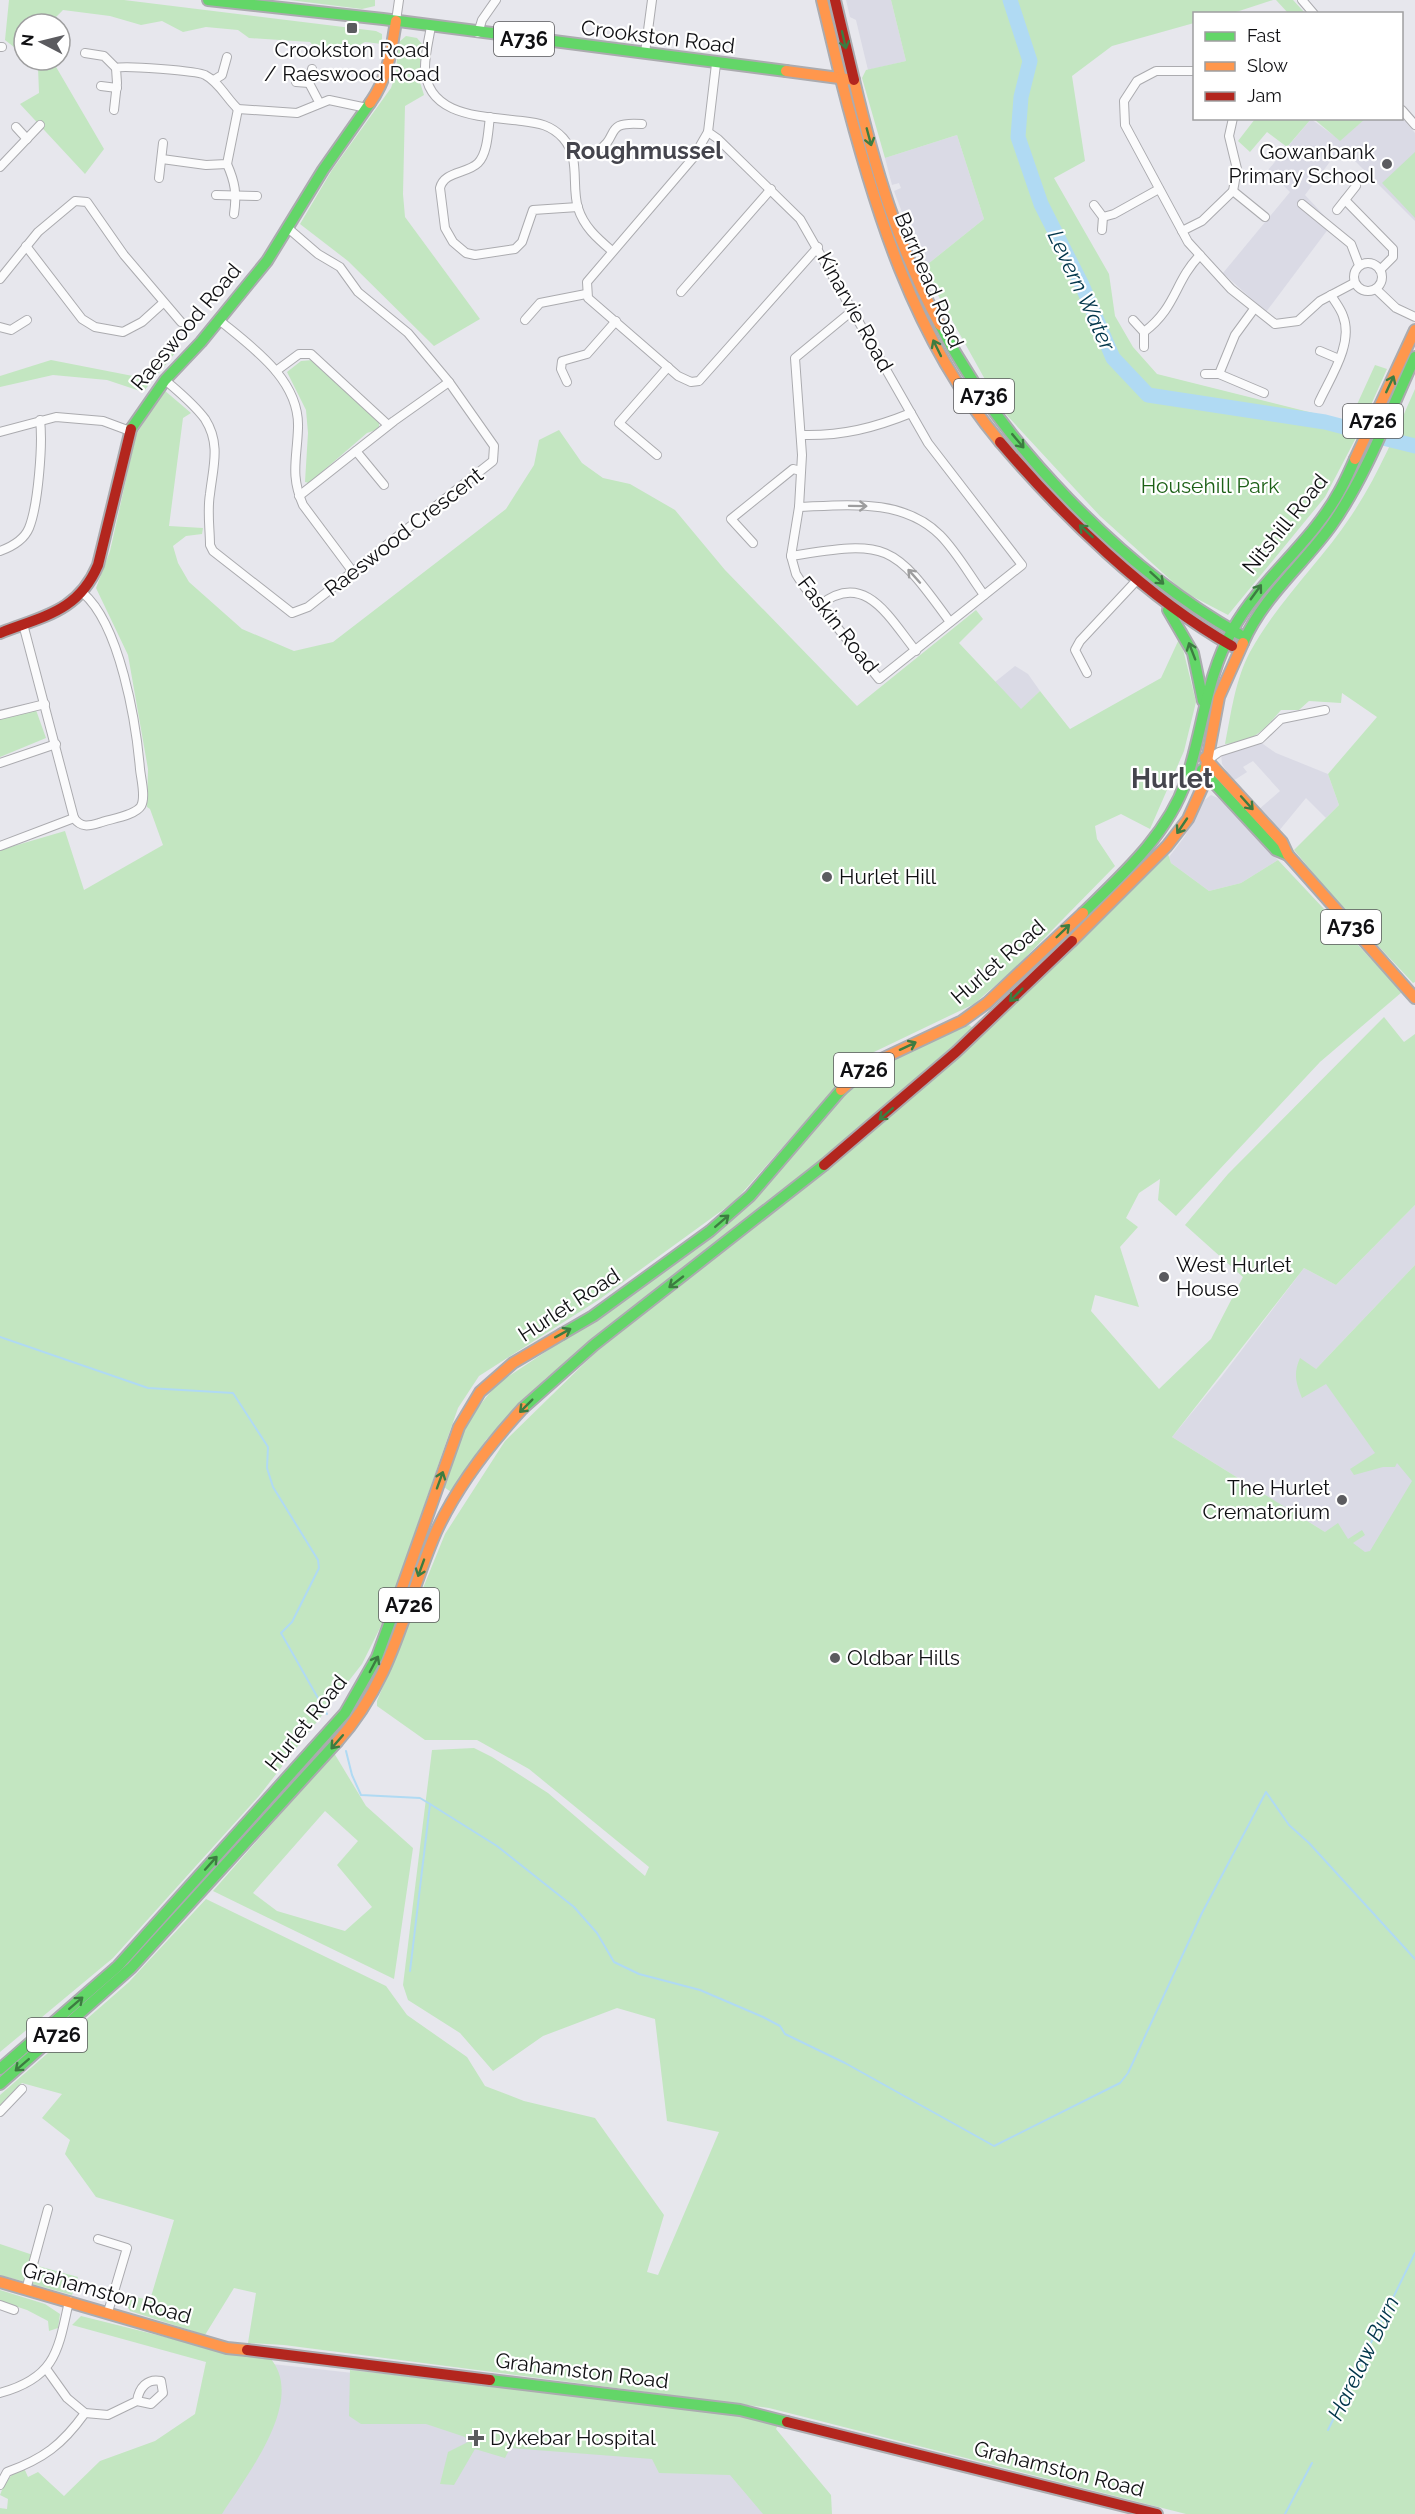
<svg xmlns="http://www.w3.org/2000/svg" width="1415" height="2514" font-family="Raleway,sans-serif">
<rect width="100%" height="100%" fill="#e7e7ed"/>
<g fill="#dadae5">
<polygon points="846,0 891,0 906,61 868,70 856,20 850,17"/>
<polygon points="1402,118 1415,133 1415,221 1341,147 1305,195 1332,224 1266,312 1223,273 1290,192 1268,170 1311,119 1340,140 1365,119"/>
<polygon points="957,135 984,219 923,268 894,191 901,188 899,183 892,185 885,158"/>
<polygon points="1015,666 1028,674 1040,691 1021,710 995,682"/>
<polygon points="1260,742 1276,753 1328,774 1339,805 1326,818 1306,798 1278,832 1258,810 1280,791 1253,761 1243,767 1247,772 1233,781 1222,764 1221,754"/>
<polygon points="1211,795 1218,798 1278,860 1241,883 1209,891 1171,863 1169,857 1185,836 1202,802"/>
<polygon points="1415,1205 1415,1265 1316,1369 1415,1452 1415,1506 1370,1560 1172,1437 1222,1376 1304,1268 1336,1285"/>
<polygon points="217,2358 732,2415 829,2514 55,2514 202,2416"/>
</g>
<g fill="#c3e6c1" fill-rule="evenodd">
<polygon points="9,0 124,0 376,31 382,34 382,44 365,42 348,51 317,50 310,42 249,38 238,30 206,27 183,32 162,21 141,25 110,16 63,10 49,24 24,24 24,55 5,40"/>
<polygon points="289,0 375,0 375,6 362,9"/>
<polygon points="891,0 1273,0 1233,13 1194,14 1194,23 1112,46 1072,76 1085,161 1054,178 1109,274 1115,316 1133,347 1157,374 1349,422 1375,365 1387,369 1358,434 1325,497 1228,615 1184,592 1100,516 1002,410 923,268 984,219 957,135 885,158 862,78 866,70 906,61"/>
<polygon points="1276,0 1293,0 1305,13 1288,13"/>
<polygon points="406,36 417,38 422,44 419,79 424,95 405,106 403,194 405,217 480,319 434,346 348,261 300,224 332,170 391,88 396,73 398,43"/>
<polygon points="30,60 52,60 104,149 85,174 20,104 39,93 38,67"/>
<polygon points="1255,119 1255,118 1311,119 1287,147 1267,132 1250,152 1238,141"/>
<polygon points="1314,119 1365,119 1340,141"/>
<polygon points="1415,152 1415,218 1382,183"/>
<polygon points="172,348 176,352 143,392 107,380 53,375 0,387 0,376 51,360 138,377"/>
<polygon points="313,360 379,421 379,429 367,433 309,483 305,482 308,433 306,410 287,372 301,361"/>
<path d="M1415 389V982L1413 983 1339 904 1294 850 1339 805 1328 774 1377 717 1342 693 1341 703 1309 701 1299 710H1281C1262 732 1255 741 1225 744 1231 714 1235 680 1250 652 1277 602 1320 563 1351 516 1378 476 1396 432 1415 389Z"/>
<polygon points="164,390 191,413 183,418 169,526 203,528 202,534 186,536 173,546 178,563 189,582 242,629 294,651 333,642 506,509 534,465 539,440 559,430 582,463 603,478 630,484 675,510 725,570 857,706 976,610 983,619 959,643 1021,709 1040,691 1070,729 1161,678 1180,637 1196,702 1184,751 1150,829 1121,814 1095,826 1097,839 1115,866 1013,970 974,1004 874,1052 855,1065 735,1201 600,1299 479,1376 458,1408 385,1618 362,1664 259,1796 113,1958 0,2052 0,850 65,831 84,890 163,845 150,809 147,807 148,769 128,655 96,588 110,551 136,435"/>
<polygon points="36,710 46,738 0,757 0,719"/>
<path d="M1168 854 1171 863 1209 891 1241 883 1278 860 1402 992 1320 1062 1176 1216 1158 1200 1160 1179 1139 1193 1126 1218 1138 1227 1120 1247 1139 1307 1095 1295 1091 1311 1159 1389 1211 1339 1243 1277 1185 1225 1228 1174 1384 1017 1404 1042 1415 1034V1205L1336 1285 1304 1268 1172 1437 1325 1532 1338 1523 1348 1539 1362 1530 1365 1535 1353 1543 1365 1552 1370 1551 1412 1481 1397 1463 1395 1467H1383L1354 1475 1350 1469 1375 1453 1326 1384 1302 1398C1296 1383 1293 1374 1300 1358L1316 1369 1415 1265V2514H1186L769 2408 284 2345 248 2343 256 2293 234 2288 205 2335 130 2311 120 2294 150 2300 174 2220 96 2197 65 2154 70 2140 42 2118 62 2094 22 2083 0 2105V2095L129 1982 206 1899 386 1986 407 2015 467 2057 485 2086 524 2101 595 2118 664 2215 647 2272 658 2275 719 2132 667 2121 655 2019 617 2008 543 2036 493 2071 460 2033 408 2000 403 1985 432 1750 474 1748 492 1757 548 1793 645 1876 649 1867 529 1769 477 1740H425L377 1706V1701L445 1534 505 1441 597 1351 755 1227Z"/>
<polygon points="969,1025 973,1028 861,1127 545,1379 486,1440 451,1492 444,1487 467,1421 497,1384 607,1311 749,1206 838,1099 875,1067"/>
<path d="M334 1753 366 1806 413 1848 394 1979 213 1891ZM325 1811 358 1841 337 1865 372 1907 345 1931 277 1911 253 1893Z"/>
<polygon points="0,2244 39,2257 38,2266 78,2277 72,2295 0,2275"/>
<polygon points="0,2290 45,2304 60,2314 58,2328 49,2331 48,2321 27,2310 0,2301"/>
<path d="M81 2316 229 2353 270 2358C307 2400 246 2476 222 2514H0V2508L7 2509 8 2499 0 2495C5 2482 10 2473 24 2468L28 2477 38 2472 64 2496 100 2461 155 2441 195 2414 206 2362 72 2325Z"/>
<polygon points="350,2370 732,2413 778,2425 776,2429 831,2495 832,2514 763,2514 730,2475 659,2473 652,2459 510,2448 505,2458 475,2449 454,2485 440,2484 448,2452 468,2442 465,2437 426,2424 361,2424 349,2416"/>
</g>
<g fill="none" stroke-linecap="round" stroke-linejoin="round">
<g stroke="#b0daf3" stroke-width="2">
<polyline points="0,1337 148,1388 233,1393 268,1447 267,1468 273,1487 318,1560 319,1568 292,1622 281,1633 327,1714"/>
<polyline points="346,1751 352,1775 361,1795 420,1798 430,1804 410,1971"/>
<polyline points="430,1804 497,1846 574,1907 597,1933 614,1962 639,1974 700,1990 763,2017 780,2026 785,2034 845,2063 994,2146 1120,2083 1128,2073 1202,1913 1266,1792 1289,1825 1309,1843 1415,1959"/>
<polyline points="1328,2430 1415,2253"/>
<polyline points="1285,2514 1312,2463"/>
</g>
<g stroke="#b0daf3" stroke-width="15">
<polyline points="1010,0 1030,61 1021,97 1018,137 1041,204 1082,285 1113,358 1148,395 1325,422 1363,432"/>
<polyline points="1383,438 1415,446"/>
</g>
<defs>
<g id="street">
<polyline points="1302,0 1314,14"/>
<polyline points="396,21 399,0"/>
<path d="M431 26C429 39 425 54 425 67 426 118 485 116 522 121 539 123 551 125 563 138 581 158 571 185 578 208 584 227 597 238 612 251"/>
<polyline points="478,33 482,20 496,0"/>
<polyline points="0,47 2,47"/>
<polyline points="85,53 104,56 116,68"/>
<polyline points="645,53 652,0"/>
<polyline points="716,64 708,132 718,139 800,219 928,443 1022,565 879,679 803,585 796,574 791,556 799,507 802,455 795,358 852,311"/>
<polyline points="312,69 309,83 319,102"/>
<polyline points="1194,71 1156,71 1137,81 1124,101 1125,125 1188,242 1231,289 1275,324 1298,321 1320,301 1354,283"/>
<polyline points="214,80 222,75 227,57"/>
<polyline points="296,82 309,83"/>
<polyline points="101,86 117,88"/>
<path d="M114 110 117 83 116 68C123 65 198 71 205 75 219 82 227 99 238 109L297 113 329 100 367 108"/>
<polyline points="1402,110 1415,125"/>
<path d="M490 117C488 130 488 153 478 163 467 174 444 171 440 188L445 228 453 242 466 253 475 255 515 249 522 242 533 210 578 207"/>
<polyline points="16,127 27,139"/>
<polyline points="708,132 693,158 587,282 588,298 678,376 691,382 699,381 818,247"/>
<path d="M574 156C581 155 591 154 597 151 621 137 602 121 642 124"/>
<polyline points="162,159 206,165 227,164 238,109"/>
<path d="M227 164C235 182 237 194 234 214"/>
<polyline points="0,167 40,125"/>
<polyline points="159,178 163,143"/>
<polyline points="1233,191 1265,217"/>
<polyline points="216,195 257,196"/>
<polyline points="1345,200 1393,249 1393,257 1380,270"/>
<polyline points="1302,204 1351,244 1359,265"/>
<polyline points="1094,205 1103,217 1102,230"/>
<polyline points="1337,210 1356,186"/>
<polyline points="1103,217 1114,214 1159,189"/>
<polyline points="1182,231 1202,221 1233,191 1237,169 1229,136 1233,118"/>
<polyline points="26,246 82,319 95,327 123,332 142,322 163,303"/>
<circle cx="1368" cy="277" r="14"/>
<polyline points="0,279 38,232 75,201 87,202 124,255 181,322"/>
<polyline points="1376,289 1396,308 1415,317"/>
<polyline points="681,292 771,189"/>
<path d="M219 320C252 347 300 380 298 428 297 459 290 475 303 505L353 572"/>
<polyline points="525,320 540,303 586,294"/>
<polyline points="1133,320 1144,332 1144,347"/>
<polyline points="0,327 11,330 27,320"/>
<path d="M1144 332C1177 307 1174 282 1200 255"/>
<polyline points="1320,351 1339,359"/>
<polyline points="276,371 299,354 311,354 388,425"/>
<polyline points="1205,374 1219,374 1264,393"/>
<polyline points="1219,374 1235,335 1254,309"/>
<path d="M165 380C179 392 194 404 205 419 221 444 213 467 210 494 207 511 210 529 210 545L213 551 292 613 308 607 493 461 494 446 449 382 408 333 358 292 340 267 318 254 289 229"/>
<polyline points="567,382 561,369 562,361 587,354 616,321"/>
<path d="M1319 402C1330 378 1354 343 1343 316 1341 309 1335 302 1331 295"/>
<polyline points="0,432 56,417 103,421 130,431"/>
<path d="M802 435C842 436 874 428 911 413"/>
<polyline points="356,451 384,485"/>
<polyline points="657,455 619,423 668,367"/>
<polyline points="299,496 394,421 449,382"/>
<path d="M799 507C847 505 903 498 940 535 957 552 970 576 984 595"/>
<polyline points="753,543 731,519 793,469 801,471"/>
<path d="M0 551C11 547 24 540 29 528 38 506 43 444 40 420"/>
<path d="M791 556C888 540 893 543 950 622"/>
<path d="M820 605C865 569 890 619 916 651"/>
<polyline points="23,624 74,818"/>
<polyline points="1087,673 1075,650 1080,641 1137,580"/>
<polyline points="0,715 45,704"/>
<polyline points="1208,760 1219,752 1260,739 1281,719 1325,710"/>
<polyline points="0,763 56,744"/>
<path d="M74 818C81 828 89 826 99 823 109 819 135 816 141 806 146 797 141 779 140 769 136 722 120 625 83 593"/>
<polyline points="0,846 74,818"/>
<polyline points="0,2112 22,2089"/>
<polyline points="98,2239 127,2248 108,2312"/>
<polyline points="26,2290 48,2209"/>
<polyline points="0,2305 14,2310"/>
<path d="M47 2370 67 2398 85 2413 108 2415 137 2401 151 2404 163 2393 161 2381C147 2378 139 2388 137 2401"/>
<path d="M0 2393C55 2378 58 2352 69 2301"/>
<path d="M0 2485 7 2472C43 2459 62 2445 85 2413"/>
</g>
<g id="fast">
<polyline points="208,0 383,19 786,71"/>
<path d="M940 325C1002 444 1122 568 1239 634"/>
<polyline points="131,429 165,380 201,342 267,261 323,170 370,103"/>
<polyline points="1168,610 1193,653 1203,701"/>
<path d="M1243 643C1263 597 1302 566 1331 526 1367 475 1389 413 1415 357"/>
<polyline points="1202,770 1276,850 1288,855"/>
<path d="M1083 913C1123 874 1167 835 1186 781 1203 730 1206 676 1233 629 1262 578 1312 542 1339 492 1345 482 1350 470 1355 459"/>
<polyline points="562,1334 593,1316 710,1231 750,1196 841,1090"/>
<polyline points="523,1408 594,1345 824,1165"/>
<polyline points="0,2069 118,1966 345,1713 377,1657 392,1616"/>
<polyline points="0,2084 131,1968 337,1742"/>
<polyline points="490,2380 740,2410 787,2422"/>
</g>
<g id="slow">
<polyline points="822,0 841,79"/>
<path d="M786 71 854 80C874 165 898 247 940 325"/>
<path d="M841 79C874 208 913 338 1000 442"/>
<path d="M370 103C388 78 391 52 396 21"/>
<polyline points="1355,459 1415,330"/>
<polyline points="1205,758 1282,842 1288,855 1415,998"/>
<polyline points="1072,941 1167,846 1188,819 1202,788 1219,697 1243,643"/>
<polyline points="841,1090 871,1064 962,1021 987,1003 1083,913"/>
<polyline points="392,1616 459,1427 480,1392 513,1363 562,1334"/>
<path d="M337 1742C394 1679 404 1606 436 1532 457 1486 489 1445 523 1408"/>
<polyline points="0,2282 227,2348 247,2350"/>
</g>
<g id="jam">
<polyline points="835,0 854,80"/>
<path d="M1000 442C1064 517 1146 597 1232 646"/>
<path d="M0 633C43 616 78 612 98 565L131 429"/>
<polyline points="824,1165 956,1052 1072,941"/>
<polyline points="247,2350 490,2380"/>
<polyline points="787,2422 1157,2514"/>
</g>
</defs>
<use href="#street" stroke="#ababaf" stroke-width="10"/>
<use href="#fast" stroke="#ababaf" stroke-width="14"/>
<use href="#slow" stroke="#ababaf" stroke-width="14"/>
<use href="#jam" stroke="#ababaf" stroke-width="14"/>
<use href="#street" stroke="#fbfbfc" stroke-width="8"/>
<use href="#fast" stroke="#63d668" stroke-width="10"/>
<use href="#slow" stroke="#ff974d" stroke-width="10"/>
<use href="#jam" stroke="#b3261e" stroke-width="10"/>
</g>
<defs><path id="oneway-shaft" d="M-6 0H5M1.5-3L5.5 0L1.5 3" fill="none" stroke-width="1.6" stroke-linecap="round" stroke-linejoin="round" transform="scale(1.5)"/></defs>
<g stroke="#3d7c41">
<use href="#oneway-shaft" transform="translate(844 40) rotate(77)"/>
<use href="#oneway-shaft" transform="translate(869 137) rotate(75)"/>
<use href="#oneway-shaft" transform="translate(937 348) rotate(-116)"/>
<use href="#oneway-shaft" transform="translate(1390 384) rotate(-65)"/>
<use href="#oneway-shaft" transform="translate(1018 441) rotate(50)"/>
<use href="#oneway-shaft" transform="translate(1086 531) rotate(-137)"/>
<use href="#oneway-shaft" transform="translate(1157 578) rotate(42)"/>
<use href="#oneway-shaft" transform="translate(1256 592) rotate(-54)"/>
<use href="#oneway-shaft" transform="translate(1192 651) rotate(-111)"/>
<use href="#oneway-shaft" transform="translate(1247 803) rotate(48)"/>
<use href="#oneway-shaft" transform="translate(1182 826) rotate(124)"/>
<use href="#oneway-shaft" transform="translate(1063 931) rotate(-44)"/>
<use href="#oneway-shaft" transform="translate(1016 995) rotate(135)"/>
<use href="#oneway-shaft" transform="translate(908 1046) rotate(-25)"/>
<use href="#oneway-shaft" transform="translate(886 1114) rotate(139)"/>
<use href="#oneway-shaft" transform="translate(722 1221) rotate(-41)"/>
<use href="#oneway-shaft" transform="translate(676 1282) rotate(142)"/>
<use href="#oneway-shaft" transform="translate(563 1333) rotate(-29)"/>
<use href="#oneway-shaft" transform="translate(526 1406) rotate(135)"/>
<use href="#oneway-shaft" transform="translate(440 1480) rotate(-70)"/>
<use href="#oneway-shaft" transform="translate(421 1568) rotate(110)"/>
<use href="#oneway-shaft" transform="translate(374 1664) rotate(-62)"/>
<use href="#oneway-shaft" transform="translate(337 1742) rotate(131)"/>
<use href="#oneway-shaft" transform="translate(211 1863) rotate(-48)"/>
<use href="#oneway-shaft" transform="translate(76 2003) rotate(-41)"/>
<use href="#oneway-shaft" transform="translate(22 2065) rotate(139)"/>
</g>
<g stroke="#9d9d9e">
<use href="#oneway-shaft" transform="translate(858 506) rotate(1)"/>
<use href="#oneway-shaft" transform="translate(914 576) rotate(-132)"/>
</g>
<g fill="#5b5b5f" stroke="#fff" stroke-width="2">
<rect x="346" y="22" width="12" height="12" rx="3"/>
<circle cx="1387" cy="164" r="6"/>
<circle cx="827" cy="877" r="6"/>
<circle cx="1164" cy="1277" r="6"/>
<circle cx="1342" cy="1500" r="6"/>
<circle cx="835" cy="1658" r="6"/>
<path d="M473 2429h6v6h6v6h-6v6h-6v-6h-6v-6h6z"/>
</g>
<g text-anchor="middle" stroke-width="4.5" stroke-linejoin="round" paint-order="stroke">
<g fill="#fff" stroke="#575759" stroke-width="1.5">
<rect x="494" y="22" width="60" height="34" rx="4.5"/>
<rect x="954" y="379" width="60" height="34" rx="4.5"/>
<rect x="1343" y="404" width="60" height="34" rx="4.5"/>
<rect x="1321" y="910" width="60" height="34" rx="4.5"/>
<rect x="834" y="1053" width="60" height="34" rx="4.5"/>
<rect x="379" y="1588" width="60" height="34" rx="4.5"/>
<rect x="27" y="2018" width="60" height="34" rx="4.5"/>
</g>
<g font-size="20" font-weight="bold" fill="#0f0f12">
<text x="524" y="46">A736</text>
<text x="984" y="403">A736</text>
<text x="1373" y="428">A726</text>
<text x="1351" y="934">A736</text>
<text x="864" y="1077">A726</text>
<text x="409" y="1612">A726</text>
<text x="57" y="2042">A726</text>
</g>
<g font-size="21" fill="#0f0f12" stroke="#fff">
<text transform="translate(658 37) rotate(7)" y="7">Crookston Road</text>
<text transform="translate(929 280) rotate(67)" y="7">Barrhead Road</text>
<text transform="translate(855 312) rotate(61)" y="7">Kinarvie Road</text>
<text transform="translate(186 327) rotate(-50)" y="7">Raeswood Road</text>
<text transform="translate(1285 524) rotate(-51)" y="7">Nitshill Road</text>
<text transform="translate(404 532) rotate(-38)" y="7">Raeswood Crescent</text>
<text transform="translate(838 625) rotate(52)" y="7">Faskin Road</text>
<text transform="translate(998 962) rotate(-41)" y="7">Hurlet Road</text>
<text transform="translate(569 1305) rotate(-33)" y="7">Hurlet Road</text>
<text transform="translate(306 1723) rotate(-51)" y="7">Hurlet Road</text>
<text transform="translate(107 2293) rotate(16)" y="7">Grahamston Road</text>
<text transform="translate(582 2371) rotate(7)" y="7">Grahamston Road</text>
<text transform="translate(1059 2469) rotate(14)" y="7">Grahamston Road</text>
</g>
<g font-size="21" fill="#0f0f12" stroke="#fff" text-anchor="start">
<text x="352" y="57" text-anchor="middle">Crookston Road<tspan x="352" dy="24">/ Raeswood Road</tspan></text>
<text x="1375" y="159" text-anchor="end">Gowanbank<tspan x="1375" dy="24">Primary School</tspan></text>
<text x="839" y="884">Hurlet Hill</text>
<text x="1176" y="1272">West Hurlet<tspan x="1176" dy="24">House</tspan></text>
<text x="1330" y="1495" text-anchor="end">The Hurlet<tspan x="1330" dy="24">Crematorium</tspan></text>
<text x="847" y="1665">Oldbar Hills</text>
<text x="490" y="2445">Dykebar Hospital</text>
</g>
<g font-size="21" fill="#1c6016" stroke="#fff">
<text x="1210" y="493">Househill Park</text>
</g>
<g font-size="22" font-style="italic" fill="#00354a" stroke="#fff">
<text transform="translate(1082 290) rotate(65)" y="8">Levern Water</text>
<text transform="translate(1363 2358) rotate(-64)" y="8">Harelaw Burn</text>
</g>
<g font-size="24" font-weight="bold" fill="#45454d" stroke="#fff">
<text x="644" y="159">Roughmussel</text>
</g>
<g font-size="27" font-weight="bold" fill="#45454d" stroke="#fff">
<text x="1172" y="788">Hurlet</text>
</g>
</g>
<rect x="1193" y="12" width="210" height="108" fill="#ffffff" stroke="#9f9fa0" stroke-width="1.5"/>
<rect x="1205" y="32" width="30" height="9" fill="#63d668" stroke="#9f9fa0" stroke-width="1.5"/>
<text x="1247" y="42" font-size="18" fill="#0f0f12">Fast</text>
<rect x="1205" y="62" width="30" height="9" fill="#ff974d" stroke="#9f9fa0" stroke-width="1.5"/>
<text x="1247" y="72" font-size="18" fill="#0f0f12">Slow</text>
<rect x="1205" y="92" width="30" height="9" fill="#b3261e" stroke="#9f9fa0" stroke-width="1.5"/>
<text x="1247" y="102" font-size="18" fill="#0f0f12">Jam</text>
<g transform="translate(42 42) rotate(277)"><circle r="28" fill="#ffffff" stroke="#9f9fa0" stroke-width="1.5"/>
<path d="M0-4.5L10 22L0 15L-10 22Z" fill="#5b5b5f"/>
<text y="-9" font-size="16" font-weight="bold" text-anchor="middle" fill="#0f0f12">N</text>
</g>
</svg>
